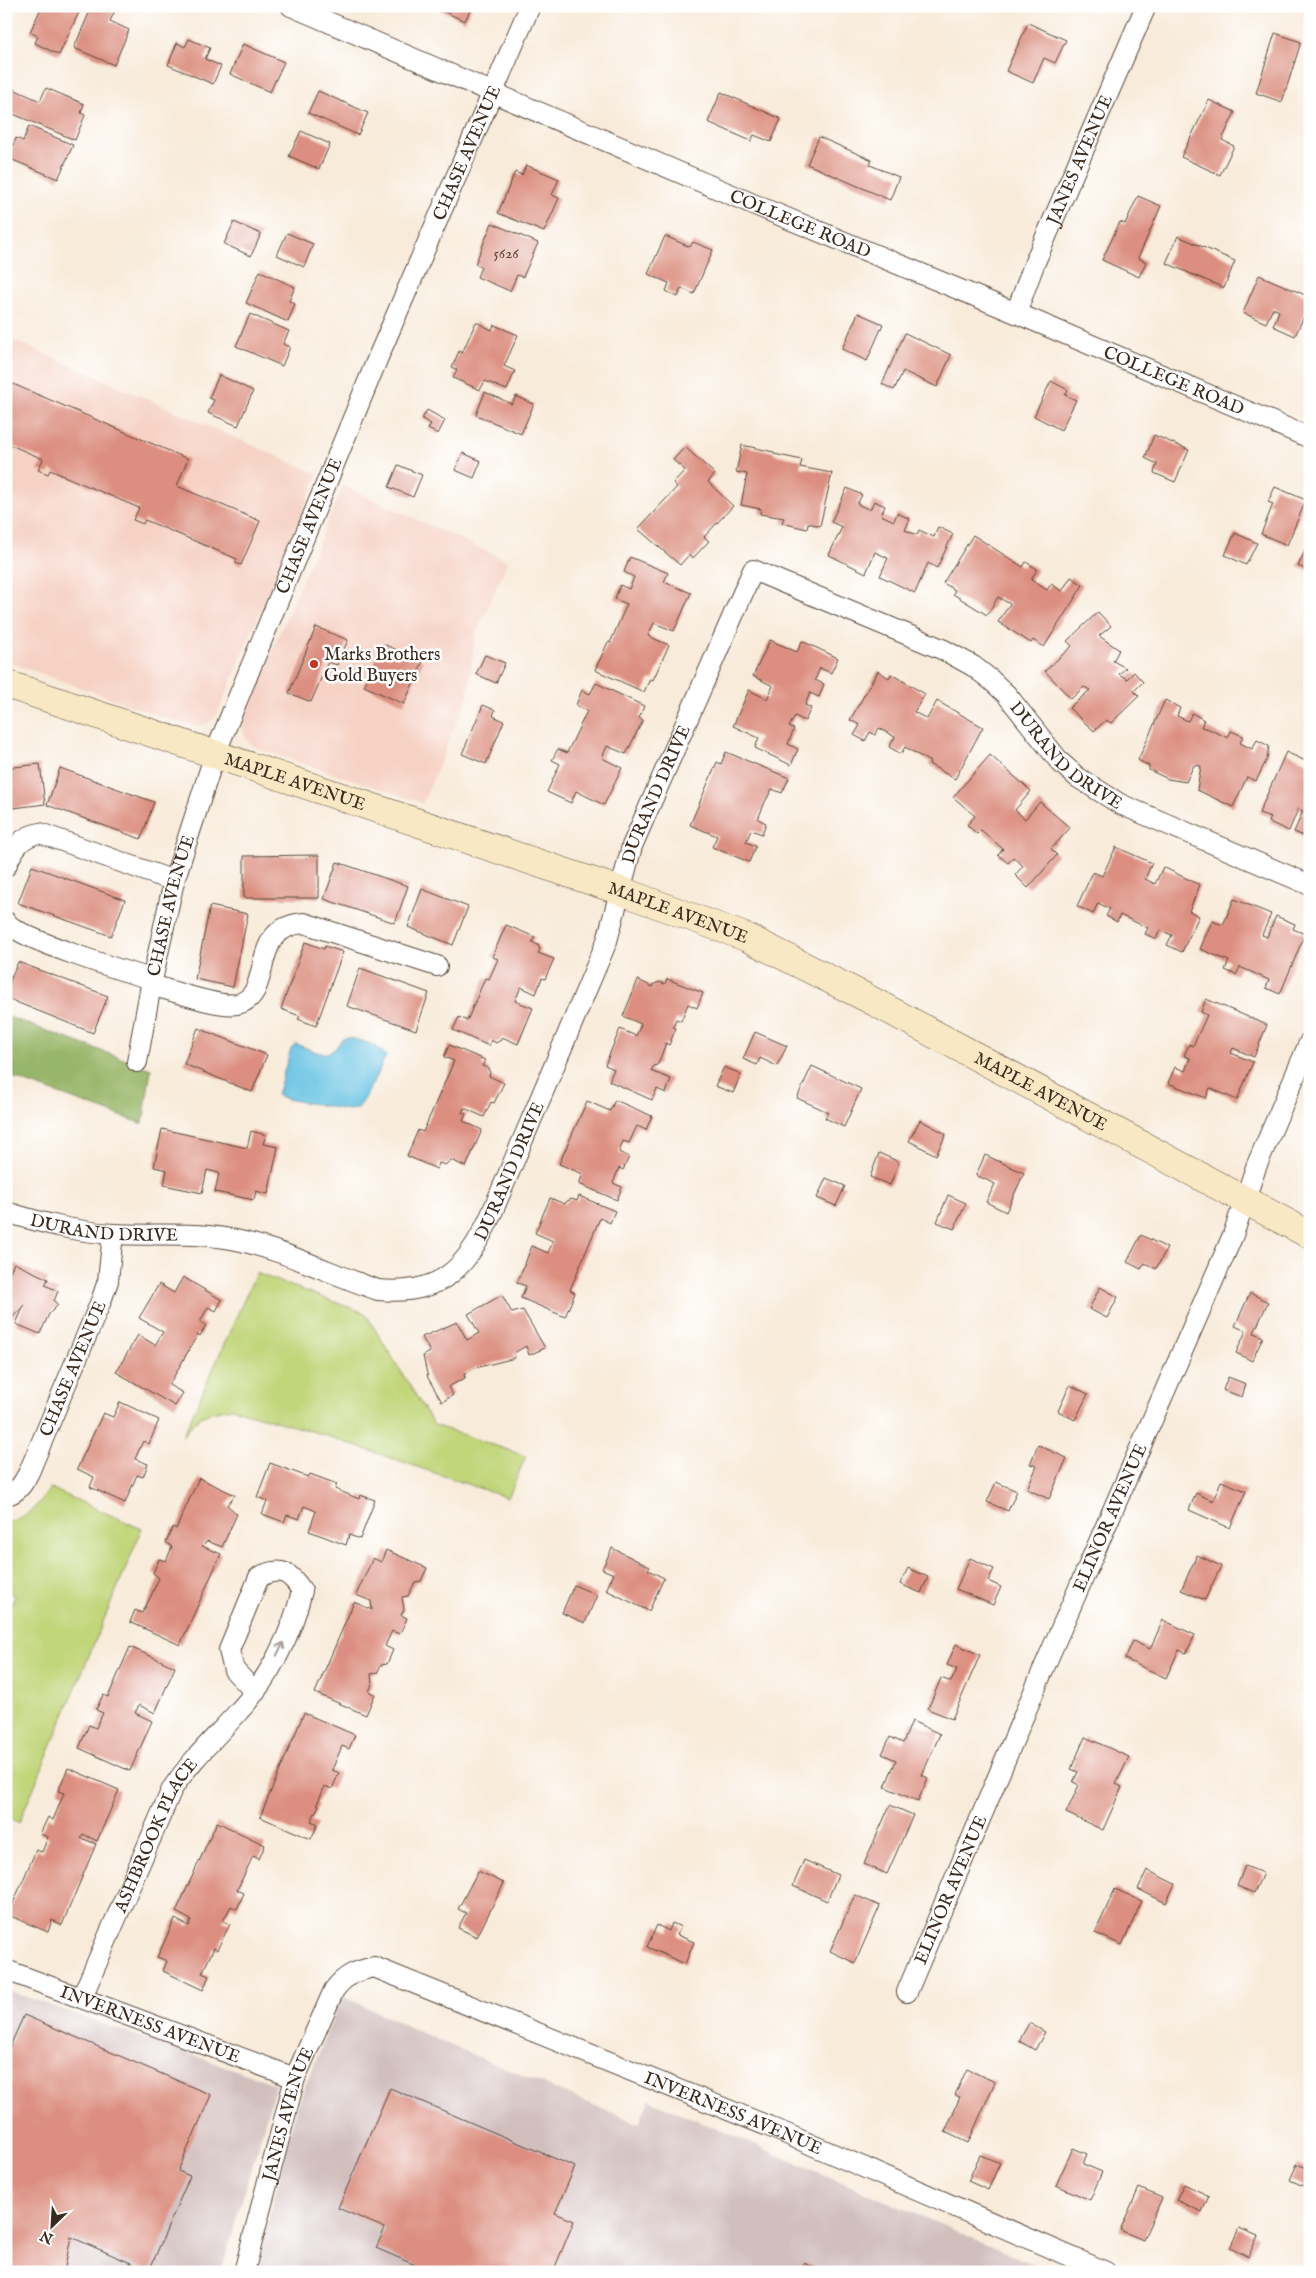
<svg xmlns="http://www.w3.org/2000/svg" width="1316" height="2278" font-family="'IM FELL English',serif">
<rect width="100%" height="100%" fill="#fff"/>
<filter id="ink" filterUnits="userSpaceOnUse"><feTurbulence type="fractalNoise" baseFrequency=".02" numOctaves="2"/><feDisplacementMap in="SourceGraphic" scale="10" xChannelSelector="R" yChannelSelector="G"/><feConvolveMatrix kernelMatrix="1 2 1 2 8 2 1 2 1" color-interpolation-filters="sRGB"/></filter>
<filter id="wash" filterUnits="userSpaceOnUse"><feTurbulence type="fractalNoise" baseFrequency=".0096" numOctaves="4" result="noise"/><feDisplacementMap in="SourceGraphic" scale="20" xChannelSelector="R" yChannelSelector="G"/><feGaussianBlur stdDeviation="1.12" result="paint"/><feColorMatrix in="noise" values="0 0 0 0 0 0 0 0 0 0 0 0 0 0 0 0 0 1.4 0 .05"/><feComposite in="paint" operator="in"/></filter>
<g filter="url(#wash)">
<rect width="100%" height="100%" fill="#f8ebda"/>
<g fill="#f6d2c4">
<polygon points="6,337 318,474 220,708 214,719 208,723 200,726 183,724 6,661"/>
<polygon points="343,486 508,561 475,636 468,695 423,803 259,749 248,742 243,731 243,720 255,690"/>
</g>
<g fill="#d1bfbe">
<polygon points="6,1990 276,2084 221,2272 6,2272"/>
<polygon points="342,1996 440,2041 639,2124 649,2100 1052,2272 256,2272 296,2109"/>
</g>
<g fill="#c1d579" stroke="#7e804c">
<polygon points="256,1273 365,1313 434,1425 526,1456 508,1498 321,1434 231,1408 211,1412 196,1420 183,1436"/>
<path d="M50 1488 142 1529 19 1823 6 1817V1616L15 1596 6 1591V1522C27 1518 39 1505 50 1488Z"/>
</g>
<polygon fill="#98b669" stroke="#6a7044" points="6,1016 151,1069 143,1124 6,1075"/>
<path fill="#64c1e2" stroke="#507680" d="M346 1038C358 1038 380 1046 386 1056L364 1100 357 1109 348 1110 286 1099 277 1095 291 1048 296 1044C314 1050 329 1063 341 1040Z"/>
<g id="blocks">
<g fill="#dc8f80">
<polygon points="42,6 82,6 59,55 35,43 38,36 30,32"/>
<polygon points="92,6 117,6 110,21 129,30 114,65 74,48"/>
<polygon points="431,6 472,6 465,21"/>
<polygon points="1028,23 1066,40 1055,63 1044,58 1033,83 1006,71"/>
<polygon points="1275,33 1301,42 1282,102 1256,93"/>
<polygon points="189,39 210,48 205,59 221,66 213,84 168,65 177,43 185,47"/>
<polygon points="243,44 284,62 270,92 230,74"/>
<polygon points="9,87 40,101 46,88 84,104 81,113 85,115 75,140 6,111 6,93"/>
<polygon points="318,91 368,113 358,135 308,113"/>
<polygon points="721,92 781,119 771,142 754,135 751,141 708,122"/>
<polygon points="1209,100 1235,112 1222,140 1234,146 1220,175 1181,157"/>
<polygon points="29,126 73,145 58,179 8,158 16,138 23,141"/>
<polygon points="301,131 330,144 319,169 289,156"/>
<polygon points="819,137 872,160 870,165 899,177 890,200 807,164"/>
<polygon points="526,165 559,179 552,195 559,198 544,232 498,213 515,172 522,175"/>
<polygon points="1138,196 1161,206 1138,258 1146,262 1139,277 1102,260 1120,222 1125,224"/>
<polygon points="234,222 261,234 251,256 224,244"/>
<polygon points="492,223 538,243 523,277 517,275 510,291 477,277 481,267 475,264"/>
<polygon points="287,233 313,244 304,267 277,255"/>
<polygon points="665,236 690,247 693,242 713,250 694,294 681,288 678,297 666,291 669,283 648,274"/>
<polygon points="1178,236 1235,261 1224,288 1166,263"/>
<polygon points="260,271 295,287 289,301 295,304 288,322 246,303"/>
<polygon points="1259,275 1310,297 1310,303 1295,336 1273,326 1279,311 1273,308 1266,323 1243,313"/>
<polygon points="858,313 883,324 867,361 842,349"/>
<polygon points="250,314 289,331 283,344 290,347 282,366 236,346"/>
<polygon points="476,322 492,330 494,325 518,335 504,366 515,371 507,390 485,381 480,390 453,378 457,370 452,367 459,351 462,353"/>
<polygon points="905,333 951,355 937,387 903,371 894,390 882,384"/>
<polygon points="219,375 253,391 238,426 208,413 214,400 209,398"/>
<polygon points="6,381 188,459 177,486 260,521 241,565 235,563 237,559 145,520 143,524 133,520 139,508 50,470 48,474 38,470 43,459 6,443"/>
<polygon points="1051,381 1068,390 1065,395 1076,400 1061,430 1034,416"/>
<polygon points="485,392 512,404 516,396 534,404 521,434 476,415"/>
<polygon points="427,410 445,420 438,434 428,429 431,424 422,419"/>
<polygon points="1154,435 1189,450 1175,482 1154,473 1157,464 1145,458"/>
<polygon points="742,445 774,452 774,454 802,460 800,467 832,473 820,526 808,523 807,529 782,523 784,518 760,514 761,509 741,505 747,474 736,472"/>
<polygon points="685,447 715,474 708,482 733,506 704,537 709,541 693,558 689,555 680,565 638,529 677,487 673,483 685,470 673,460"/>
<polygon points="463,453 481,461 474,478 455,470"/>
<polygon points="398,465 422,475 413,497 389,487"/>
<polygon points="1275,487 1306,500 1287,545 1261,534 1273,504 1268,502"/>
<polygon points="847,488 862,495 857,504 870,510 874,501 885,506 881,515 894,521 897,513 910,519 905,530 917,535 919,530 934,537 938,527 953,534 937,568 928,563 915,593 880,576 888,558 875,552 866,573 829,555 842,527 831,522"/>
<polygon points="1235,533 1257,543 1246,565 1225,555"/>
<polygon points="973,535 1023,567 1026,562 1037,569 1031,580 1047,590 1051,584 1062,591 1071,577 1083,585 1044,647 1033,640 1031,643 998,622 1010,604 998,597 987,615 953,594 955,590 943,583"/>
<polygon points="1310,540 1310,571 1298,566"/>
<polygon points="630,557 668,573 664,582 691,593 674,631 654,623 648,636 669,645 653,680 650,679 644,692 595,670 608,642 610,643 627,604 615,599 620,585 629,589 634,577 624,572"/>
<polygon points="1098,612 1111,626 1099,636 1118,649 1119,650 1113,661 1126,668 1119,674 1127,679 1134,672 1143,682 1134,691 1139,696 1111,723 1106,720 1094,731 1069,708 1090,690 1084,687 1071,699 1045,671 1072,646 1067,641"/>
<polygon points="316,627 348,640 337,665 328,662 311,702 289,693"/>
<polygon points="770,640 797,652 802,641 838,658 831,673 820,668 815,680 824,684 819,697 810,693 805,705 811,708 805,721 795,716 789,727 794,729 788,744 798,749 791,765 755,748 759,738 733,726 749,690 767,699 773,686 753,676"/>
<polygon points="383,644 423,661 404,704 364,686"/>
<polygon points="485,655 505,663 496,683 476,674"/>
<polygon points="878,671 889,678 891,674 925,694 914,712 927,719 937,701 983,727 955,779 929,764 930,762 905,747 901,754 889,747 895,737 879,728 875,735 870,732 865,741 854,735 860,725 850,720"/>
<polygon points="596,683 644,706 639,718 643,720 626,754 607,746 602,758 622,768 604,805 576,791 571,803 547,792 560,764 552,760 558,749 567,753 587,711 576,705 582,690 590,694"/>
<polygon points="1165,700 1180,708 1177,716 1188,721 1192,713 1204,720 1201,727 1209,729 1228,738 1231,731 1243,736 1240,743 1252,749 1257,740 1269,746 1267,759 1256,781 1247,777 1233,807 1197,790 1201,766 1194,765 1186,782 1168,779 1149,770 1149,766 1138,760"/>
<polygon points="483,705 495,710 493,716 504,721 486,764 462,754"/>
<polygon points="726,752 789,778 782,793 772,789 765,802 758,819 766,823 762,834 751,830 746,842 756,846 749,862 712,847 717,836 690,825 717,762 721,764"/>
<polygon points="1286,752 1310,763 1307,772 1310,773 1310,839 1294,832 1303,811 1298,809 1289,831 1269,822 1271,817 1259,813"/>
<polygon points="990,755 1031,791 1015,810 1025,819 1040,802 1070,828 1051,849 1057,855 1028,888 1015,875 1023,866 1013,857 1008,863 998,855 1003,849 981,830 977,834 967,825 975,816 953,797"/>
<polygon points="40,764 45,804 6,809 6,768"/>
<polygon points="60,768 154,802 141,839 47,805"/>
<polygon points="1116,847 1152,863 1145,879 1155,884 1163,867 1200,885 1189,911 1199,916 1182,952 1167,945 1172,935 1160,930 1156,939 1145,934 1148,928 1120,915 1117,922 1106,916 1110,909 1098,903 1093,914 1077,906 1093,872 1102,876"/>
<polygon points="319,855 319,898 244,898 244,856"/>
<polygon points="337,862 408,886 395,923 324,899"/>
<polygon points="32,866 125,900 111,936 18,903"/>
<polygon points="422,889 468,907 453,945 408,927"/>
<polygon points="1234,899 1271,914 1262,935 1267,937 1276,916 1295,924 1293,929 1305,934 1280,994 1266,988 1269,980 1240,967 1236,975 1225,970 1229,961 1200,949 1212,921 1223,925"/>
<polygon points="210,906 248,914 233,987 195,979"/>
<polygon points="506,925 535,937 532,942 538,945 540,950 538,953 554,959 545,979 542,978 536,994 521,987 515,1001 533,1008 518,1044 502,1037 501,1040 496,1043 491,1040 489,1046 453,1030 459,1017 467,1021 485,978 489,979 498,959 492,957"/>
<polygon points="305,942 324,949 325,946 343,952 316,1026 298,1019 300,1016 281,1009"/>
<polygon points="18,962 108,996 93,1033 6,998 6,990"/>
<polygon points="360,968 429,993 416,1030 347,1006"/>
<polygon points="667,979 703,993 697,1008 688,1004 681,1021 676,1019 673,1027 676,1028 669,1045 666,1043 658,1064 653,1067 651,1071 671,1079 666,1093 657,1089 652,1100 609,1081 614,1069 605,1065 620,1029 636,1036 641,1024 623,1016 638,980 653,987 654,984 660,982 665,984"/>
<polygon points="1206,999 1267,1025 1254,1057 1233,1048 1231,1053 1253,1062 1237,1100 1210,1088 1206,1098 1168,1083 1175,1067 1185,1071 1190,1058 1184,1056 1189,1044 1193,1046 1207,1015 1201,1012"/>
<polygon points="198,1028 267,1055 252,1092 184,1064"/>
<polygon points="755,1032 787,1046 777,1066 760,1058 757,1065 743,1059"/>
<polygon points="449,1045 485,1060 482,1066 488,1068 490,1073 489,1076 504,1083 494,1103 491,1102 484,1117 464,1108 462,1113 466,1114 463,1121 482,1130 466,1167 451,1160 445,1165 439,1163 437,1169 407,1156 418,1130 423,1132 454,1061 444,1057"/>
<polygon points="812,1066 861,1089 844,1127 825,1118 828,1112 797,1098"/>
<polygon points="724,1067 741,1074 733,1093 715,1086"/>
<polygon points="615,1100 652,1116 646,1130 637,1126 629,1143 623,1141 619,1152 629,1157 623,1170 619,1168 613,1183 622,1187 617,1200 579,1184 583,1174 559,1164 587,1101 610,1111"/>
<polygon points="920,1120 946,1134 936,1155 909,1141"/>
<polygon points="162,1129 247,1148 251,1131 266,1135 263,1144 278,1147 268,1194 256,1191 254,1200 215,1192 219,1173 207,1170 202,1193 164,1185 167,1170 154,1167"/>
<polygon points="879,1153 899,1162 890,1185 870,1177"/>
<polygon points="985,1155 1024,1173 1006,1212 986,1202 995,1184 976,1175"/>
<polygon points="826,1178 845,1186 836,1206 817,1198"/>
<polygon points="948,1195 966,1203 954,1229 937,1222"/>
<polygon points="579,1196 615,1211 610,1223 600,1218 570,1290 575,1293 565,1317 521,1298 526,1286 517,1283 532,1246 548,1253 553,1241 535,1233 550,1198 565,1204 567,1201 572,1199 577,1201"/>
<polygon points="1141,1235 1167,1248 1156,1269 1145,1263 1141,1269 1127,1262"/>
<polygon points="14,1263 48,1279 45,1285 58,1291 54,1301 58,1305 49,1314 40,1334 16,1324 24,1305 12,1318 6,1315 6,1280"/>
<polygon points="183,1277 222,1300 216,1311 208,1307 200,1322 206,1325 200,1336 198,1334 169,1385 183,1393 175,1406 116,1372 138,1335 155,1345 163,1332 139,1318 159,1284 174,1293"/>
<polygon points="1100,1287 1118,1297 1107,1318 1089,1309"/>
<polygon points="1250,1293 1268,1302 1254,1333 1263,1337 1252,1361 1236,1353 1246,1331 1235,1326"/>
<polygon points="502,1295 512,1313 523,1310 545,1348 529,1355 526,1346 514,1353 515,1358 475,1368 464,1374 465,1378 448,1387 453,1395 442,1402 428,1378 423,1356 430,1352 422,1337 457,1322 467,1340 479,1333 468,1314"/>
<polygon points="1228,1377 1246,1384 1242,1397 1223,1390"/>
<polygon points="1070,1385 1088,1394 1075,1420 1058,1411"/>
<polygon points="120,1402 159,1420 149,1444 143,1441 135,1459 148,1464 143,1477 137,1475 125,1503 90,1487 94,1477 77,1469 103,1413 113,1417"/>
<polygon points="1038,1445 1067,1458 1049,1499 1027,1489 1037,1466 1030,1464"/>
<polygon points="270,1463 308,1477 310,1474 337,1484 335,1489 359,1499 360,1495 375,1500 360,1539 349,1535 346,1545 309,1531 316,1511 304,1506 299,1519 287,1515 284,1522 262,1514 267,1501 257,1497"/>
<polygon points="199,1478 235,1495 227,1505 237,1514 222,1547 207,1541 202,1546 221,1554 180,1645 130,1622 135,1610 142,1613 151,1596 159,1578 153,1573 159,1559 166,1561 172,1547 166,1542 173,1527 176,1529"/>
<polygon points="1221,1481 1246,1491 1230,1528 1189,1510 1196,1493 1213,1501"/>
<polygon points="996,1482 1017,1491 1008,1511 987,1502"/>
<polygon points="612,1548 650,1567 648,1570 664,1578 649,1611 606,1590 614,1574 602,1569"/>
<polygon points="386,1550 427,1568 421,1581 415,1582 408,1596 402,1597 404,1610 401,1615 407,1618 400,1634 392,1631 385,1646 393,1650 387,1664 381,1665 377,1673 371,1674 372,1684 369,1692 375,1694 366,1715 315,1693 354,1602 372,1610 371,1601 356,1595 373,1558 381,1562"/>
<polygon points="1197,1555 1221,1566 1205,1600 1181,1590"/>
<polygon points="970,1558 994,1569 988,1581 1001,1587 993,1605 956,1589"/>
<polygon points="908,1568 928,1577 921,1593 900,1584"/>
<polygon points="574,1585 597,1595 585,1623 562,1613"/>
<polygon points="1163,1620 1195,1635 1186,1653 1179,1650 1166,1678 1125,1659 1133,1641 1150,1649"/>
<polygon points="956,1644 980,1655 952,1719 928,1709 941,1678 951,1682 957,1669 947,1665"/>
<polygon points="130,1647 175,1667 155,1713 139,1705 135,1713 152,1721 130,1771 79,1748 89,1725 96,1728 103,1713 96,1710 103,1695 108,1697"/>
<polygon points="304,1713 355,1735 349,1749 342,1746 332,1770 339,1773 332,1789 325,1786 317,1804 319,1805 311,1821 318,1824 311,1839 260,1817"/>
<polygon points="912,1721 940,1734 922,1775 928,1778 918,1801 885,1787 896,1760 882,1754 890,1737 903,1743"/>
<polygon points="1085,1737 1129,1757 1116,1784 1122,1787 1103,1830 1066,1813 1079,1785 1073,1782 1078,1772 1071,1769"/>
<polygon points="68,1768 119,1790 97,1841 83,1834 81,1838 96,1844 62,1925 52,1920 48,1932 8,1915 36,1850 42,1852 48,1837 40,1834 48,1817 53,1820 64,1793 58,1791"/>
<polygon points="890,1805 913,1815 887,1874 864,1864"/>
<polygon points="217,1822 265,1845 259,1859 253,1856 237,1890 244,1893 237,1909 231,1906 223,1921 230,1924 217,1950 214,1948 202,1973 209,1976 203,1990 163,1971 167,1961 157,1957 175,1919 189,1926 191,1920 176,1912"/>
<polygon points="804,1860 838,1875 827,1901 793,1886"/>
<polygon points="1245,1866 1263,1873 1254,1893 1237,1886"/>
<polygon points="1147,1870 1175,1884 1166,1903 1138,1889"/>
<polygon points="478,1871 504,1883 477,1937 458,1928 466,1913 458,1909"/>
<polygon points="1115,1889 1142,1901 1122,1945 1095,1933"/>
<polygon points="855,1895 880,1906 855,1963 830,1951"/>
<polygon points="672,1923 681,1927 677,1935 694,1942 685,1964 647,1947 657,1925 669,1931"/>
<polygon points="24,2015 211,2095 178,2171 190,2176 149,2271 71,2237 64,2272 6,2272 6,2055"/>
<polygon points="1029,2023 1045,2032 1035,2050 1019,2041"/>
<polygon points="967,2069 995,2082 968,2143 945,2132 960,2097 955,2095"/>
<polygon points="390,2088 575,2167 555,2213 574,2221 553,2272 431,2272 376,2248 385,2228 338,2208"/>
<polygon points="1073,2148 1087,2154 1083,2164 1102,2172 1090,2200 1056,2185"/>
<polygon points="980,2155 1000,2163 988,2190 968,2181"/>
<polygon points="1297,2164 1310,2169 1310,2189 1290,2180"/>
<polygon points="1184,2184 1209,2196 1202,2212 1176,2200"/>
<polygon points="1139,2188 1162,2198 1143,2240 1120,2230"/>
<polygon points="1239,2228 1258,2236 1248,2257 1230,2248"/>
<polygon points="804,2263 815,2268 824,2272 800,2272"/>
</g>
</g>
</g>
<g filter="url(#ink)">
<use href="#blocks" fill-opacity="0" stroke="#57473a" stroke-width="1"/>
<g fill="none" stroke-linecap="round" stroke-linejoin="round">
<defs>
<g id="street">
<path id="s1" d="M291 6 760 207 1016 313 1310 438"/>
<path id="s2" d="M1016 313 1035 262 1146 6"/>
<path d="M6 866C13 849 21 836 40 833L174 881"/>
<path d="M6 922C19 939 126 972 152 979"/>
<path d="M151 985C170 990 220 1008 237 1004 276 996 246 927 304 923L437 966"/>
<path id="s3" d="M137 1062 151 985 174 881 215 754 379 355 530 6"/>
<path id="s4" d="M6 1212C42 1223 76 1232 114 1234 153 1236 192 1232 231 1239 279 1248 331 1274 378 1290 441 1296 467 1268 491 1215L607 941 632 846 753 570 944 650 973 666 991 680 1007 695 1060 762 1077 777 1120 804 1310 885"/>
<path id="s5" d="M6 1495C18 1493 24 1482 29 1472L101 1301 108 1281 113 1234"/>
<path id="s6" d="M6 1970 295 2078"/>
<path id="s7" d="M907 1992 1046 1663 1233 1235 1256 1167 1310 1041"/>
<path id="s8" d="M82 1997 172 1789C191 1760 216 1737 239 1711 269 1679 292 1633 302 1591 290 1572 281 1566 259 1577L229 1650 234 1670 254 1691"/>
<path id="s9" d="M244 2272 295 2078 334 1990C345 1975 356 1971 374 1967L768 2126 1106 2272"/>
</g>
<g id="secondary">
<path id="s10" d="M6 684 621 891 748 938 865 997 1310 1235"/>
</g>
</defs>
<use href="#street" stroke="#57473a" stroke-width="22"/>
<use href="#secondary" stroke="#57473a" stroke-width="29"/>
<use href="#street" stroke="#fff" stroke-width="20"/>
<use href="#secondary" stroke="#f8e8c3" stroke-width="28"/>
</g>
<defs><path id="oneway-shaft" d="M-6 0H5M1.5-3L5.5 0L1.5 3" fill="none" stroke-width="1.6" stroke-linecap="round" stroke-linejoin="round" transform="scale(1.25)"/></defs>
<use stroke="#a79f9a" href="#oneway-shaft" transform="translate(280 1649) rotate(-64)"/>
</g>
<circle fill="#c8321e" stroke="#fff" stroke-width="2" cx="314" cy="664" r="5"/>
<g text-anchor="middle" stroke-width="5" stroke-linejoin="round" paint-order="stroke">
<g font-size="15" fill="#634336">
<text x="506" y="258">5626</text>
</g>
<g font-size="18" fill="#3b2a1e" stroke="#fff">
<text dy="6" stroke="none"><textPath href="#s3" startOffset="970">CHASE AVENUE</textPath></text>
<text dy="6" stroke="none"><textPath href="#s2" startOffset="166">JANES AVENUE</textPath></text>
<text dy="6" stroke="none"><textPath href="#s1" startOffset="554">COLLEGE ROAD</textPath></text>
<text dy="6" stroke="none"><textPath href="#s1" startOffset="959">COLLEGE ROAD</textPath></text>
<text dy="6" stroke="none"><textPath href="#s3" startOffset="565">CHASE AVENUE</textPath></text>
<text dy="6" stroke="none"><textPath href="#s4" startOffset="1599">DURAND DRIVE</textPath></text>
<text dy="6" stroke="none"><textPath href="#s10" startOffset="305">MAPLE AVENUE</textPath></text>
<text dy="6" stroke="none"><textPath href="#s4" startOffset="984">DURAND DRIVE</textPath></text>
<text dy="6" stroke="none"><textPath href="#s3" startOffset="160">CHASE AVENUE</textPath></text>
<text dy="6" stroke="none"><textPath href="#s10" startOffset="710">MAPLE AVENUE</textPath></text>
<text dy="6" stroke="none"><textPath href="#s10" startOffset="1115">MAPLE AVENUE</textPath></text>
<text dy="6" stroke="none"><textPath href="#s4" startOffset="579">DURAND DRIVE</textPath></text>
<text dy="6" stroke="none"><textPath href="#s4" startOffset="100">DURAND DRIVE</textPath></text>
<text dy="6" stroke="none"><textPath href="#s5" startOffset="146">CHASE AVENUE</textPath></text>
<text dy="6" stroke="none"><textPath href="#s7" startOffset="516">ELINOR AVENUE</textPath></text>
<text dy="6" stroke="none"><textPath href="#s8" startOffset="178">ASHBROOK PLACE</textPath></text>
<text dy="6" stroke="none"><textPath href="#s7" startOffset="111">ELINOR AVENUE</textPath></text>
<text dy="6" stroke="none"><textPath href="#s6" startOffset="154">INVERNESS AVENUE</textPath></text>
<text dy="6" stroke="none"><textPath href="#s9" startOffset="732">INVERNESS AVENUE</textPath></text>
<text dy="6" stroke="none"><textPath href="#s9" startOffset="164">JANES AVENUE</textPath></text>
</g>
<g font-size="18" fill="#3b2a1e" stroke="#fff" text-anchor="start">
<text x="324" y="660">Marks Brothers<tspan x="324" dy="21">Gold Buyers</tspan></text>
</g>
</g>
<rect width="1316" height="2278" fill="none" stroke="#fff" stroke-width="25"/>
<g transform="translate(52 2226) rotate(205)" stroke="#ffffff" stroke-width="4" paint-order="stroke">
<path d="M0-4L9 19L0 12L-9 19Z" fill="#3b2a1e"/>
<text y="-8" font-size="14" font-weight="bold" text-anchor="middle" fill="#3b2a1e">N</text>
</g>
</svg>
